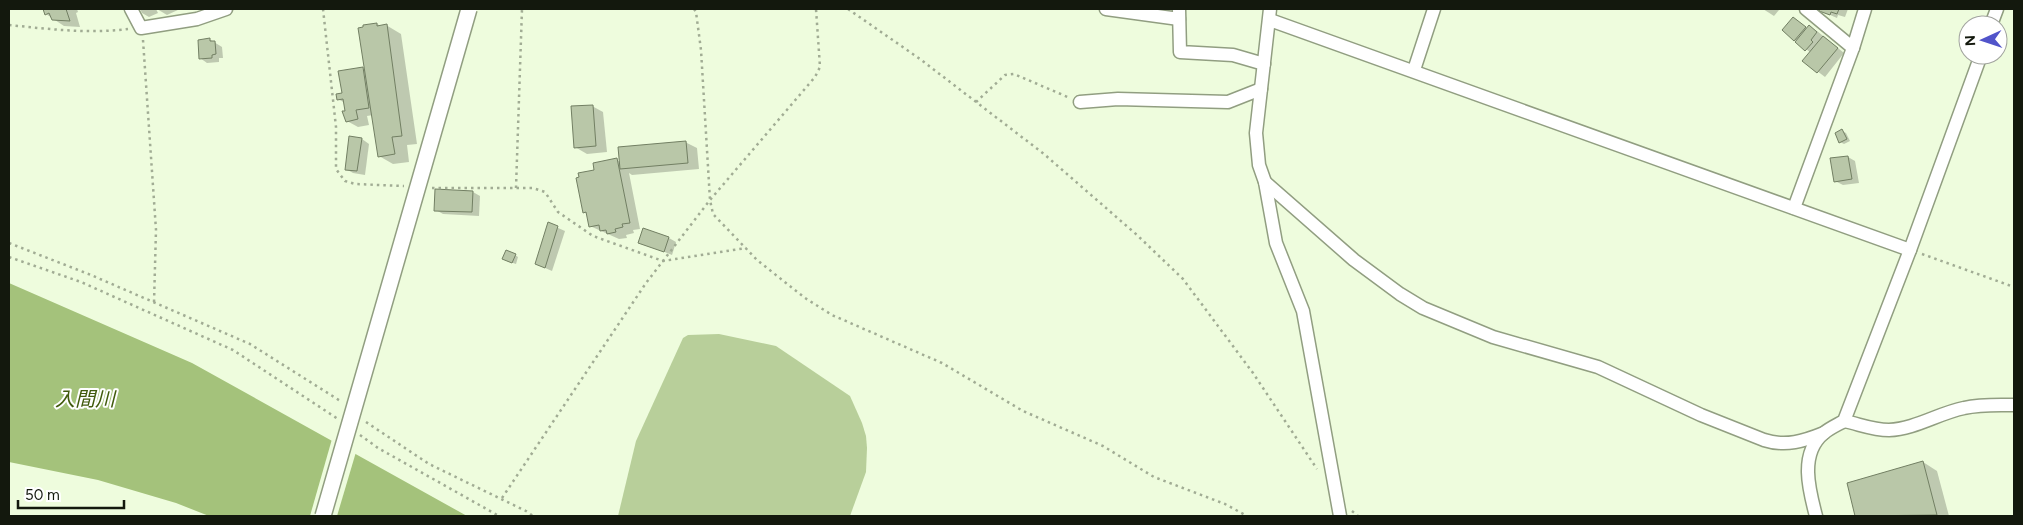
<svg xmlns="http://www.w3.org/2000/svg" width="2023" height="525" font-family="Figtree,'Noto Sans JP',sans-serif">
<rect width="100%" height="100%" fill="#eefcdd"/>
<polygon fill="#b8cf9a" points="719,334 776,346 850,396 862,423 866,436 867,448 866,472 850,516 618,516 636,441 683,338 688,335"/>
<polygon fill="#a4c27b" points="9,283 192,363 467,516 209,516 176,503 98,480 9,462"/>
<polygon fill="#eefcdd" points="332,439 356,452 337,516 310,516"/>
<g fill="#0003">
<polygon points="44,9 77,9 78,12 76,13 80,27 64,26 46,14"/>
<polygon points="140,9 156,9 158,13 149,17 142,13"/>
<polygon points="157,9 180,9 167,15"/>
<polygon points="1763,9 1778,9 1779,10 1774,16"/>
<polygon points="1822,9 1848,9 1845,17 1838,15 1837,18 1821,11"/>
<polygon points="1794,18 1808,29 1810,27 1817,31 1844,53 1825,77 1804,61 1811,53 1795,40"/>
<polygon points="377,24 381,26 386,25 401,34 417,144 407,145 409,162 393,164 379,156 373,115 367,116 369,125 358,127 347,121 345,103 338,99 363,69 366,71"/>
<polygon points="209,39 222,47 223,58 219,58 219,62 207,63 200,58"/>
<polygon points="592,106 603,112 607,152 587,154 575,147"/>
<polygon points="1842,131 1846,133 1850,141 1844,144 1840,142"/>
<polygon points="362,139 369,144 365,175 353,173 346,169"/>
<polygon points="685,142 697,148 699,169 632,175 629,173 640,229 633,230 634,233 626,235 627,238 619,239 590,226 587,214 584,212 595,171 616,160 621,162"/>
<polygon points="1848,157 1855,161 1859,183 1843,185 1835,181"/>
<polygon points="473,192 480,196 479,216 443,214 436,210"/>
<polygon points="549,224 565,231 552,271 536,264"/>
<polygon points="669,238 676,242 672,255 640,242"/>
<polygon points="515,255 518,257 516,264 507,261"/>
<polygon points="1923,462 1937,471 1949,516 1856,516 1849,484"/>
</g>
<g fill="#b9c7a8" stroke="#727f63">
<polygon points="43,9 66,9 70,21 52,20 49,13 45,15"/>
<polygon points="1820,9 1839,9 1837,14 1831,12 1830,15 1819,11"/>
<polygon points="1793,17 1806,27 1794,41 1782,30"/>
<polygon points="377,23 377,26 387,24 402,136 392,137 395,154 378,157 358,28 363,27 363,25"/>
<polygon points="1809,25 1817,32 1811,40 1813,42 1805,51 1795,42"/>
<polygon points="1823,36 1838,48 1817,73 1802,61"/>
<polygon points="210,38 210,41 215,41 216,54 212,55 212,58 199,59 198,40"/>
<polygon points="363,67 369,108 356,110 358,119 346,122 342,111 345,111 343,99 337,100 336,94 342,93 338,71"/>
<polygon points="593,105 596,146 574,148 571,106"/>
<polygon points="1842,129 1847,139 1839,143 1835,133"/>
<polygon points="349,136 362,138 357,171 345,170"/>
<polygon points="686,141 688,163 620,169 618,147"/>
<polygon points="1848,156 1852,179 1834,182 1830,158"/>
<polygon points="617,158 630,223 622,224 623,227 615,229 616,232 607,234 606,230 600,231 599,225 589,227 586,212 583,213 576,178 579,177 578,173 594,170 593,163"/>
<polygon points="435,189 473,191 472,212 434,211"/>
<polygon points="548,222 558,226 545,268 535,264"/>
<polygon points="643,228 669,237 664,252 638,243"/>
<polygon points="506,250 516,254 512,263 502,259"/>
<polygon points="1923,461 1937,515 1855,516 1847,483"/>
</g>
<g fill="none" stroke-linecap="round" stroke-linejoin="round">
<defs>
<g id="minor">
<polyline points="131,9 141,28 197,19 226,9"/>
<polyline points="1106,9 1179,19"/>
<polyline points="1179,9 1180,52 1233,55 1264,64"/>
<polyline points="1270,9 1256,133 1259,165 1265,182 1276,243 1303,311 1340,516"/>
<polyline points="1806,9 1853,48"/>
<polyline points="1270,20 1910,250"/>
<polyline points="1991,25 1997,9"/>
<polyline points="1414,70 1434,9"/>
<polyline points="1080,102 1118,99 1228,102 1261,89"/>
<path d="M1265 182 1354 260 1400 294 1423 308 1493 337 1598 367 1701 415 1764 440C1786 447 1804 441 1824 433"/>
<polyline points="1794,208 1853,48 1865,9"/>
<path d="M1844 421C1859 424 1873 430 1889 430 1915 429 1939 413 1964 408 1981 404 1997 405 2014 405"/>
<path d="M1816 516C1809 490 1799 453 1824 433 1830 428 1837 425 1844 421L1910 250 1981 55"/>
</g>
</defs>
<use href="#minor" stroke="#919e81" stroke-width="15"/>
<g stroke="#a1ac94" stroke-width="2.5" stroke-dasharray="2.5 4" stroke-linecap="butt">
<polyline points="323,9 336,127 336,169 345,181 355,184 404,186"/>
<polyline points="694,9 696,12 701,50 710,200 713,214 757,260 805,298 832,315 942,363 1023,411 1103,446 1154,477 1225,504 1247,516"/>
<polyline points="848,9 920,59 1044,154 1137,235 1183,279 1253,373 1317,469"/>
<path d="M9 25C49 29 87 34 128 29"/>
<polyline points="143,40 156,230 154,303"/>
<polyline points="976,102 1005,75 1014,74 1070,98"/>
<polyline points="432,188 533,188 545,192 558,212 593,236 663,261 746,248"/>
<polyline points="516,188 522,9"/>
<polyline points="9,243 91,275 250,344 342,402"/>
<polyline points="1922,254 2014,287"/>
<polyline points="9,257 81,282 233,350 338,419"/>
<polyline points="366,422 429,464 526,511 533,516"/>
<polyline points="360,435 378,448 499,516"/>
<polyline points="502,498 646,283 710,200 815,77 820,67 816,9"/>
<polyline points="1352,511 1358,516"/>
</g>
<use href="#minor" stroke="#fff" stroke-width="12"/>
<defs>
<polyline id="tertiary-bridge" points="323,516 469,9"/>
</defs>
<use href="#tertiary-bridge" stroke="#919e81" stroke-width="18" stroke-linecap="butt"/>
<use href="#tertiary-bridge" stroke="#fff" stroke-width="15"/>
</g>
<g text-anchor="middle" stroke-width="4" stroke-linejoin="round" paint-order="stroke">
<g font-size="20" font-style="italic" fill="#415b0d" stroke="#fff">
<text x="85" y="406">入間川</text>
</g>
</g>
<rect width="2023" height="525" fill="none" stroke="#13180d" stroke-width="20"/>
<g transform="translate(1983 40) rotate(267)"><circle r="24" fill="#ffffff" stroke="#a1a39e"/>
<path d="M0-4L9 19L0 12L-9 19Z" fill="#5154ca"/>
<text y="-8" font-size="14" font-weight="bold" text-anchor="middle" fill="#13180d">N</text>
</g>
<path d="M18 500v8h106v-8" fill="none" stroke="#13180d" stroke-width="2.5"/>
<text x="25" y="500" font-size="15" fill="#13180d" stroke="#ffffff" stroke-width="4" paint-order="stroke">50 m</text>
</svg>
